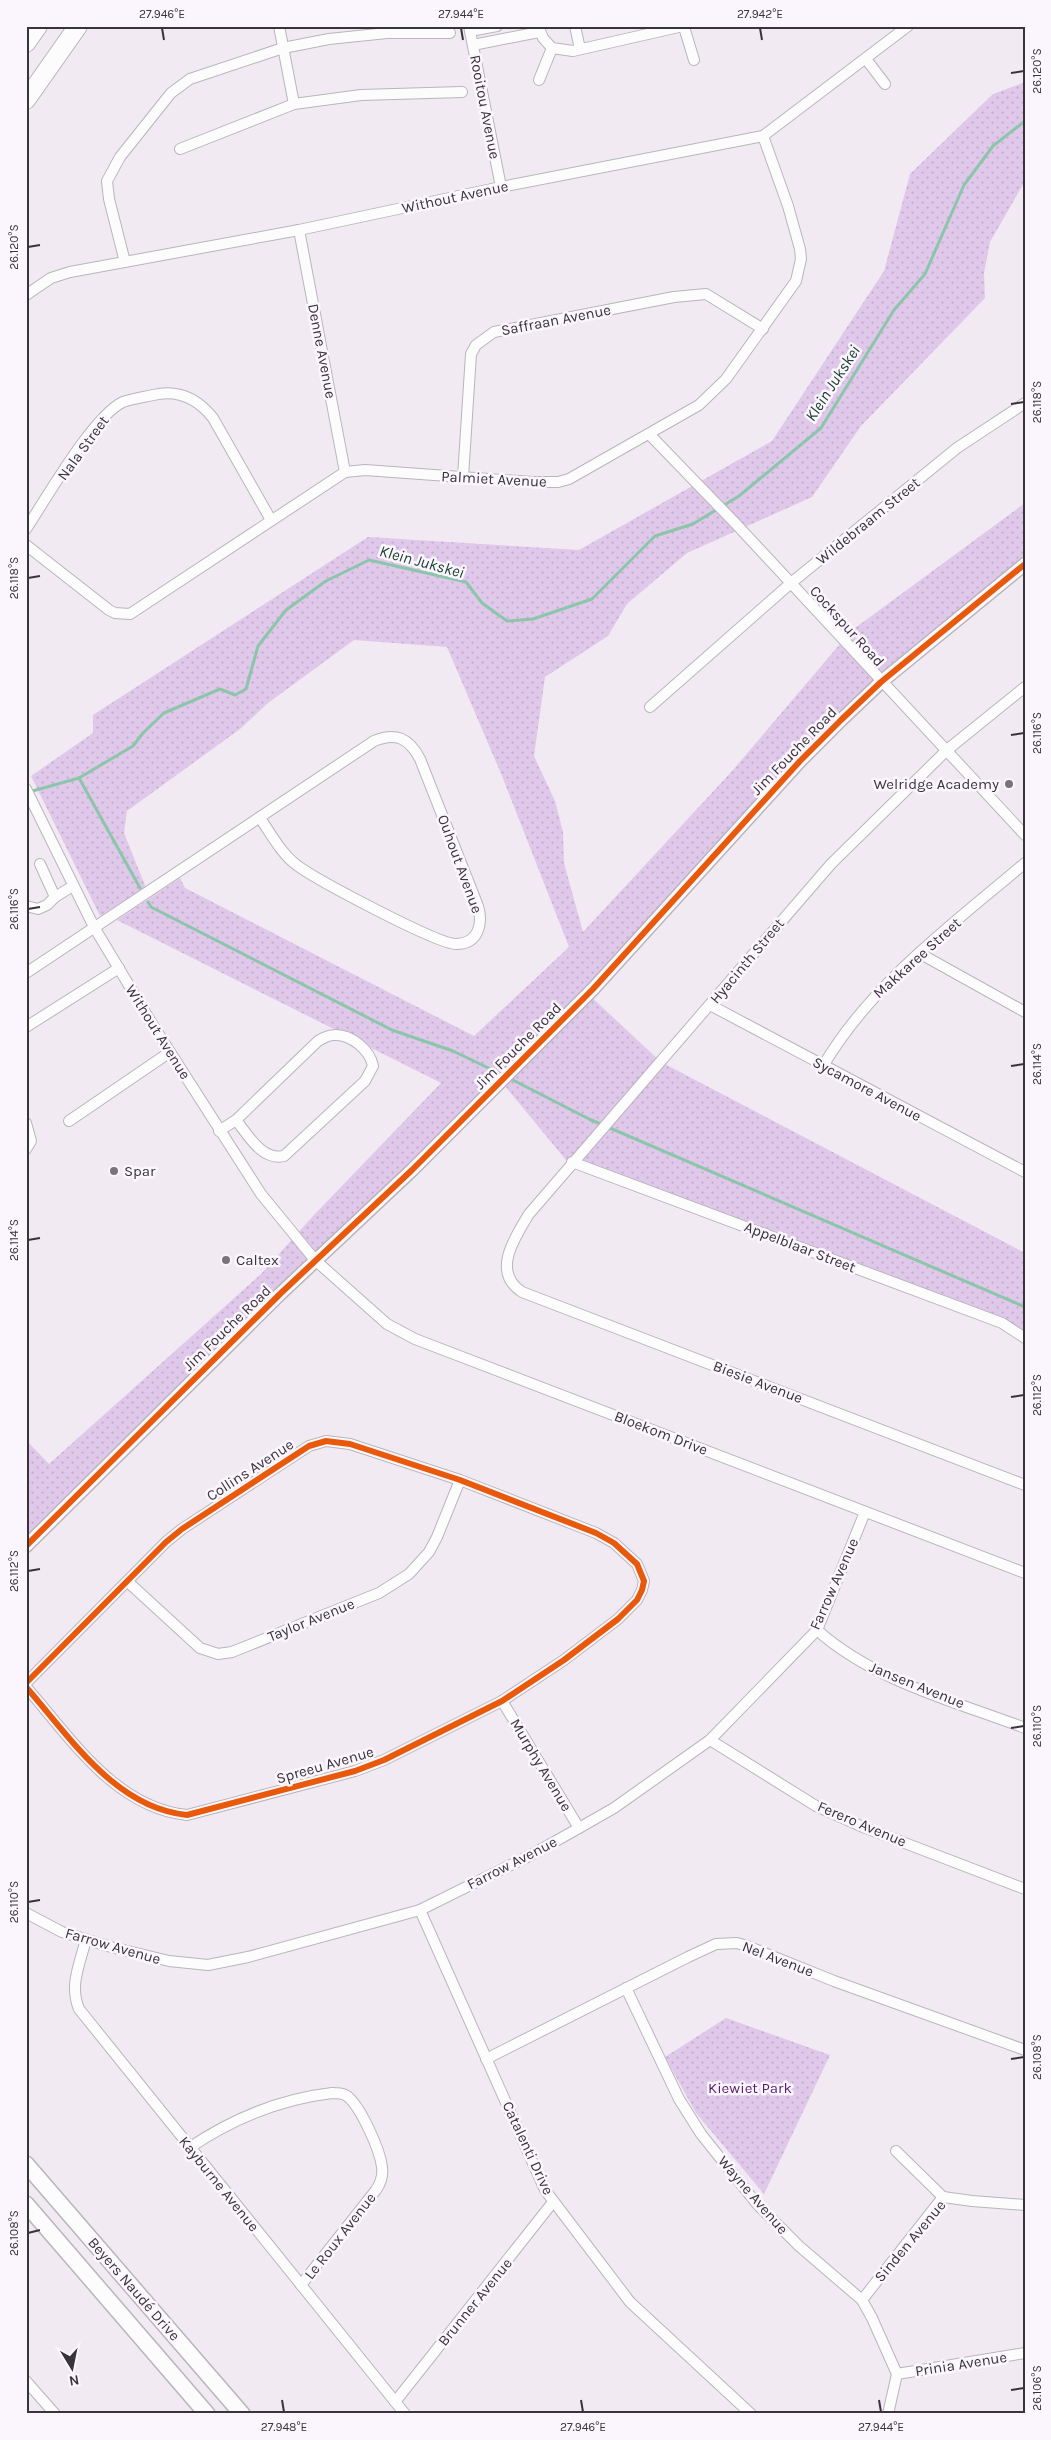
<svg xmlns="http://www.w3.org/2000/svg" width="1051" height="2440" font-family="Karla,sans-serif">
<defs>
<pattern id="park-dots" width="8" height="8" patternUnits="userSpaceOnUse" patternTransform="scale(1.25)"><rect width="8" height="8" fill="#e0c8ea"/><path d="M2 2h.1M6 6h.1" fill="none" stroke="#c1acc9" stroke-width="1.8" stroke-linecap="round"/></pattern>
</defs>
<rect width="100%" height="100%" fill="#f1eaf3"/>
<g fill="url(#park-dots)">
<polygon points="1025,82 1025,181 990,242 984,273 985,298 861,426 812,497 687,553 627,604 608,636 545,677 534,756 555,801 563,832 564,863 583,932 733,770 851,631 1025,503 1025,562 881,682 587,993 661,1062 1025,1253 1025,1345 1012,1332 570,1165 500,1080 26,1546 26,1440 49,1464 262,1273 313,1216 441,1083 117,920 180,878 185,888 474,1036 569,947 502,776 447,647 354,640 268,703 240,729 127,811 124,833 146,888 100,916 31,776 93,733 93,715 368,537 579,550 772,441 884,271 910,174 993,94"/>
<polygon points="726,2018 830,2055 764,2194 696,2113 665,2057"/>
</g>
<g fill="none" stroke-linecap="round" stroke-linejoin="round">
<g stroke="#8bc6aa" stroke-width="3">
<polyline points="79,778 140,888"/>
<polyline points="29,792 79,778 133,746 143,733 164,713 220,689 235,695 246,689 258,646 286,610 326,581 369,560 466,582 482,603 507,621 533,619 592,599 655,536 693,524 739,496 821,428 894,310 925,274 964,185 993,146 1025,121"/>
<polyline points="148,902 151,907 392,1030 453,1051 503,1075"/>
<polyline points="509,1078 589,1119 1025,1307"/>
</g>
<defs>
<g id="minor">
<polyline points="279,26 294,104"/>
<polyline points="469,26 501,187"/>
<polyline points="538,26 543,38 552,48 573,51 683,26"/>
<polyline points="575,26 580,49"/>
<polyline points="684,27 694,60"/>
<polyline points="470,31 497,26"/>
<polyline points="473,45 539,32"/>
<polyline points="866,59 885,84"/>
<polyline points="539,80 552,48"/>
<polyline points="180,149 294,104 361,95 462,92"/>
<polyline points="299,230 345,472"/>
<polyline points="125,262 109,199 107,181 120,157 171,93 190,79 283,48 329,39 387,33 450,33"/>
<polyline points="26,295 51,278 70,272 299,230 501,187 763,136 908,26"/>
<polyline points="649,434 737,525 1025,835"/>
<polyline points="463,477 471,354 476,345 494,332 674,297 706,294 763,329"/>
<path d="M26 529C46 499 93 416 123 402 132 399 144 397 153 395 178 389 198 399 213 418L271 520"/>
<polyline points="26,545 109,610 115,613 130,614 345,472 365,470 532,482 558,482 569,479 699,405 726,379 796,281 801,259 800,249 788,206 763,136"/>
<path d="M1025 687 947 750 831 864 529 1214C515 1237 491 1272 522 1292L1025 1485"/>
<polyline points="650,707 791,583 957,448 1025,403"/>
<polyline points="26,789 94,927 154,1027 261,1194 315,1260 387,1324 415,1339 1025,1573"/>
<polyline points="55,897 73,886"/>
<polyline points="26,906 38,909 47,905 55,897 40,864"/>
<polyline points="919,953 1025,1012"/>
<path d="M26 973 374 741C396 732 409 738 420 759L478 906C483 923 479 944 456 944 437 944 317 880 298 866 282 855 271 834 260 818"/>
<polyline points="710,1005 1025,1172"/>
<polyline points="26,1027 119,968"/>
<path d="M823 1066C872 983 952 925 1025 863"/>
<polyline points="69,1121 170,1052"/>
<polyline points="26,1123 31,1141 26,1149"/>
<path d="M219 1131 236 1120 318 1041C323 1038 328 1035 334 1035 351 1034 370 1050 373 1066L365 1081 284 1156C262 1161 248 1135 236 1120"/>
<polyline points="572,1162 1002,1323 1025,1338"/>
<polyline points="128,1582 200,1648 218,1654 232,1652 379,1593 409,1574 429,1552 437,1537 460,1480"/>
<path d="M817 1630C874 1681 954 1701 1025 1728"/>
<path d="M26 1683 166 1542 182 1529 309 1446 326 1441 350 1444 460 1480 596 1533 614 1543 637 1564 644 1581 642 1590 637 1600 618 1619 564 1660 502 1701 384 1760 355 1771 187 1815C115 1808 70 1737 26 1687"/>
<polyline points="502,1701 579,1828"/>
<polyline points="710,1740 816,1806 863,1827 1025,1889"/>
<polyline points="420,1910 545,2190 630,2302 751,2414"/>
<polyline points="26,1913 62,1932 111,1947 169,1961 208,1965 248,1957 420,1910 531,1855 579,1828 614,1808 710,1740 817,1630 865,1512"/>
<path d="M86 1939C80 1964 69 1985 79 2009L405 2414"/>
<polyline points="626,1988 679,2099 701,2134 757,2204 799,2246 862,2300 872,2318 897,2374 888,2414"/>
<polyline points="486,2059 688,1957 716,1944 737,1943 747,1946 834,1981 1025,2050"/>
<path d="M189 2148C232 2119 280 2099 332 2093 338 2093 343 2093 347 2096 361 2107 380 2150 382 2167 383 2175 381 2183 376 2190L301 2285"/>
<polyline points="896,2151 943,2197"/>
<polyline points="943,2197 972,2201 1025,2205"/>
<polyline points="862,2300 943,2197"/>
<polyline points="897,2374 1025,2353"/>
<polyline points="26,2381 55,2414"/>
<polyline points="395,2402 553,2202"/>
</g>
<polyline id="tertiary" points="26,1546 280,1294 412,1170 593,989 800,761 841,720 881,682 1025,564"/>
<g id="primary">
<polyline points="26,2164 242,2414"/>
<polyline points="26,2204 207,2414"/>
</g>
<g id="motorway">
<polyline points="26,43 38,26"/>
<polyline points="26,100 78,26"/>
</g>
</defs>
<use href="#minor" stroke="#b9b5bb" stroke-width="12"/>
<use href="#tertiary" stroke="#b9b5bb" stroke-width="15"/>
<use href="#primary" stroke="#b9b5bb" stroke-width="18"/>
<use href="#motorway" stroke="#b9b5bb" stroke-width="20"/>
<use href="#minor" stroke="#fdfcfd" stroke-width="10"/>
<use href="#tertiary" stroke="#fdfcfd" stroke-width="12"/>
<use href="#primary" stroke="#fdfcfd" stroke-width="15"/>
<use href="#motorway" stroke="#fdfcfd" stroke-width="18"/>
<defs>
<g id="cycleway">
<polyline points="26,1546 280,1294 412,1170 593,989 800,761 841,720 881,682 1025,564"/>
<path d="M26 1683 166 1542 182 1529 309 1446 326 1441 350 1444 460 1480 596 1533 614 1543 637 1564 644 1581 642 1590 637 1600 618 1619 564 1660 502 1701 384 1760 355 1771 187 1815C115 1808 70 1737 26 1687"/>
</g>
</defs>
<use href="#cycleway" stroke="#fbf6fd" stroke-width="9"/>
<use href="#cycleway" stroke="#e8590c" stroke-width="6"/>
</g>
<path fill="none" stroke="#39343a" stroke-width="2" d="M162 28 164 40M461 28 463 40M760 28 762 40M1011 73 1024 71M28 247 40 245M1011 404 1024 402M28 578 40 576M1011 735 1024 733M28 909 40 907M1011 1066 1024 1064M28 1240 40 1238M1011 1397 1024 1395M28 1571 40 1569M1011 1728 1024 1726M28 1902 40 1900M1011 2059 1024 2057M28 2233 40 2230M1011 2390 1024 2388M282 2400 284 2412M581 2400 583 2412M879 2400 881 2412"/>
<g fill="#79747b" stroke="#fbf6fd" stroke-width="2">
<circle cx="1009" cy="784" r="5"/>
<circle cx="114" cy="1171" r="5"/>
<circle cx="226" cy="1260" r="5"/>
</g>
<g text-anchor="middle" stroke-width="5" stroke-linejoin="round" paint-order="stroke">
<g font-size="15" fill="#39343a" stroke="#fbf6fd">
<text transform="translate(485 107) rotate(79)" y="5">Rooitou Avenue</text>
<text transform="translate(455 197) rotate(-12)" y="5">Without Avenue</text>
<text transform="translate(556 320) rotate(-11)" y="5">Saffraan Avenue</text>
<text transform="translate(322 351) rotate(79)" y="5">Denne Avenue</text>
<text transform="translate(83 448) rotate(-54)" y="5">Nala Street</text>
<text transform="translate(494 479) rotate(3)" y="5">Palmiet Avenue</text>
<text transform="translate(868 521) rotate(-39)" y="5">Wildebraam Street</text>
<text transform="translate(847 626) rotate(48)" y="5">Cockspur Road</text>
<text transform="translate(794 751) rotate(-46)" y="5">Jim Fouche Road</text>
<text transform="translate(460 864) rotate(70)" y="5">Ouhout Avenue</text>
<text transform="translate(917 958) rotate(-42)" y="5">Makkaree Street</text>
<text transform="translate(747 961) rotate(-50)" y="5">Hyacinth Street</text>
<text transform="translate(158 1032) rotate(58)" y="5">Without Avenue</text>
<text transform="translate(518 1046) rotate(-45)" y="5">Jim Fouche Road</text>
<text transform="translate(867 1089) rotate(28)" y="5">Sycamore Avenue</text>
<text transform="translate(800 1247) rotate(21)" y="5">Appelblaar Street</text>
<text transform="translate(227 1328) rotate(-44)" y="5">Jim Fouche Road</text>
<text transform="translate(758 1382) rotate(21)" y="5">Biesie Avenue</text>
<text transform="translate(661 1433) rotate(21)" y="5">Bloekom Drive</text>
<text transform="translate(250 1470) rotate(-33)" y="5">Collins Avenue</text>
<text transform="translate(834 1584) rotate(-66)" y="5">Farrow Avenue</text>
<text transform="translate(311 1620) rotate(-22)" y="5">Taylor Avenue</text>
<text transform="translate(917 1685) rotate(22)" y="5">Jansen Avenue</text>
<text transform="translate(325 1765) rotate(-16)" y="5">Spreeu Avenue</text>
<text transform="translate(541 1765) rotate(59)" y="5">Murphy Avenue</text>
<text transform="translate(862 1824) rotate(23)" y="5">Ferero Avenue</text>
<text transform="translate(512 1863) rotate(-27)" y="5">Farrow Avenue</text>
<text transform="translate(113 1946) rotate(16)" y="5">Farrow Avenue</text>
<text transform="translate(778 1959) rotate(21)" y="5">Nel Avenue</text>
<text transform="translate(528 2148) rotate(65)" y="5">Catalenti Drive</text>
<text transform="translate(219 2184) rotate(51)" y="5">Kayburne Avenue</text>
<text transform="translate(753 2195) rotate(49)" y="5">Wayne Avenue</text>
<text transform="translate(340 2236) rotate(-52)" y="5">Le Roux Avenue</text>
<text transform="translate(910 2241) rotate(-50)" y="5">Sinden Avenue</text>
<text transform="translate(134 2289) rotate(49)" y="5">Beyers Naudé Drive</text>
<text transform="translate(475 2302) rotate(-51)" y="5">Brunner Avenue</text>
<text transform="translate(961 2364) rotate(-9)" y="5">Prinia Avenue</text>
</g>
<g font-size="15" fill="#39343a" stroke="#fbf6fd" text-anchor="start">
<text x="999" y="789" text-anchor="end">Welridge Academy</text>
<text x="124" y="1176">Spar</text>
<text x="236" y="1265">Caltex</text>
</g>
<g font-size="15" fill="#591d6c" stroke="#fbf6fd">
<text x="750" y="2093">Kiewiet Park</text>
</g>
<g font-size="16" font-style="italic" fill="#1b412e" stroke="#fbf6fd">
<text transform="translate(832 383) rotate(-57)" y="6">Klein Jukskei</text>
<text transform="translate(422 561) rotate(15)" y="6">Klein Jukskei</text>
</g>
</g>
<rect width="1051" height="2440" fill="none" stroke="#fbf6fd" stroke-width="55"/>
<g transform="translate(72 2368) rotate(170)" stroke="#fbf6fd" stroke-width="4" paint-order="stroke">
<path d="M0-4L9 19L0 12L-9 19Z" fill="#39343a"/>
<text y="-8" font-size="14" font-weight="bold" text-anchor="middle" fill="#39343a">N</text>
</g>
<rect x="28" y="28" width="996" height="2384" fill="none" stroke="#39343a" stroke-width="2"/>
<g font-size="12" text-anchor="middle" fill="#39343a">
<text x="162" y="18">27.946°E</text>
<text x="461" y="18">27.944°E</text>
<text x="760" y="18">27.942°E</text>
<text transform="translate(1037 71) rotate(-90)" y="4">26.120°S</text>
<text transform="translate(14 247) rotate(-90)" y="4">26.120°S</text>
<text transform="translate(1037 402) rotate(-90)" y="4">26.118°S</text>
<text transform="translate(14 578) rotate(-90)" y="4">26.118°S</text>
<text transform="translate(1037 733) rotate(-90)" y="4">26.116°S</text>
<text transform="translate(14 909) rotate(-90)" y="4">26.116°S</text>
<text transform="translate(1037 1064) rotate(-90)" y="4">26.114°S</text>
<text transform="translate(14 1240) rotate(-90)" y="4">26.114°S</text>
<text transform="translate(1037 1395) rotate(-90)" y="4">26.112°S</text>
<text transform="translate(14 1571) rotate(-90)" y="4">26.112°S</text>
<text transform="translate(1037 1726) rotate(-90)" y="4">26.110°S</text>
<text transform="translate(14 1902) rotate(-90)" y="4">26.110°S</text>
<text transform="translate(1037 2057) rotate(-90)" y="4">26.108°S</text>
<text transform="translate(14 2233) rotate(-90)" y="4">26.108°S</text>
<text transform="translate(1037 2388) rotate(-90)" y="4">26.106°S</text>
<text x="284" y="2431">27.948°E</text>
<text x="583" y="2431">27.946°E</text>
<text x="881" y="2431">27.944°E</text>
</g>
</svg>
